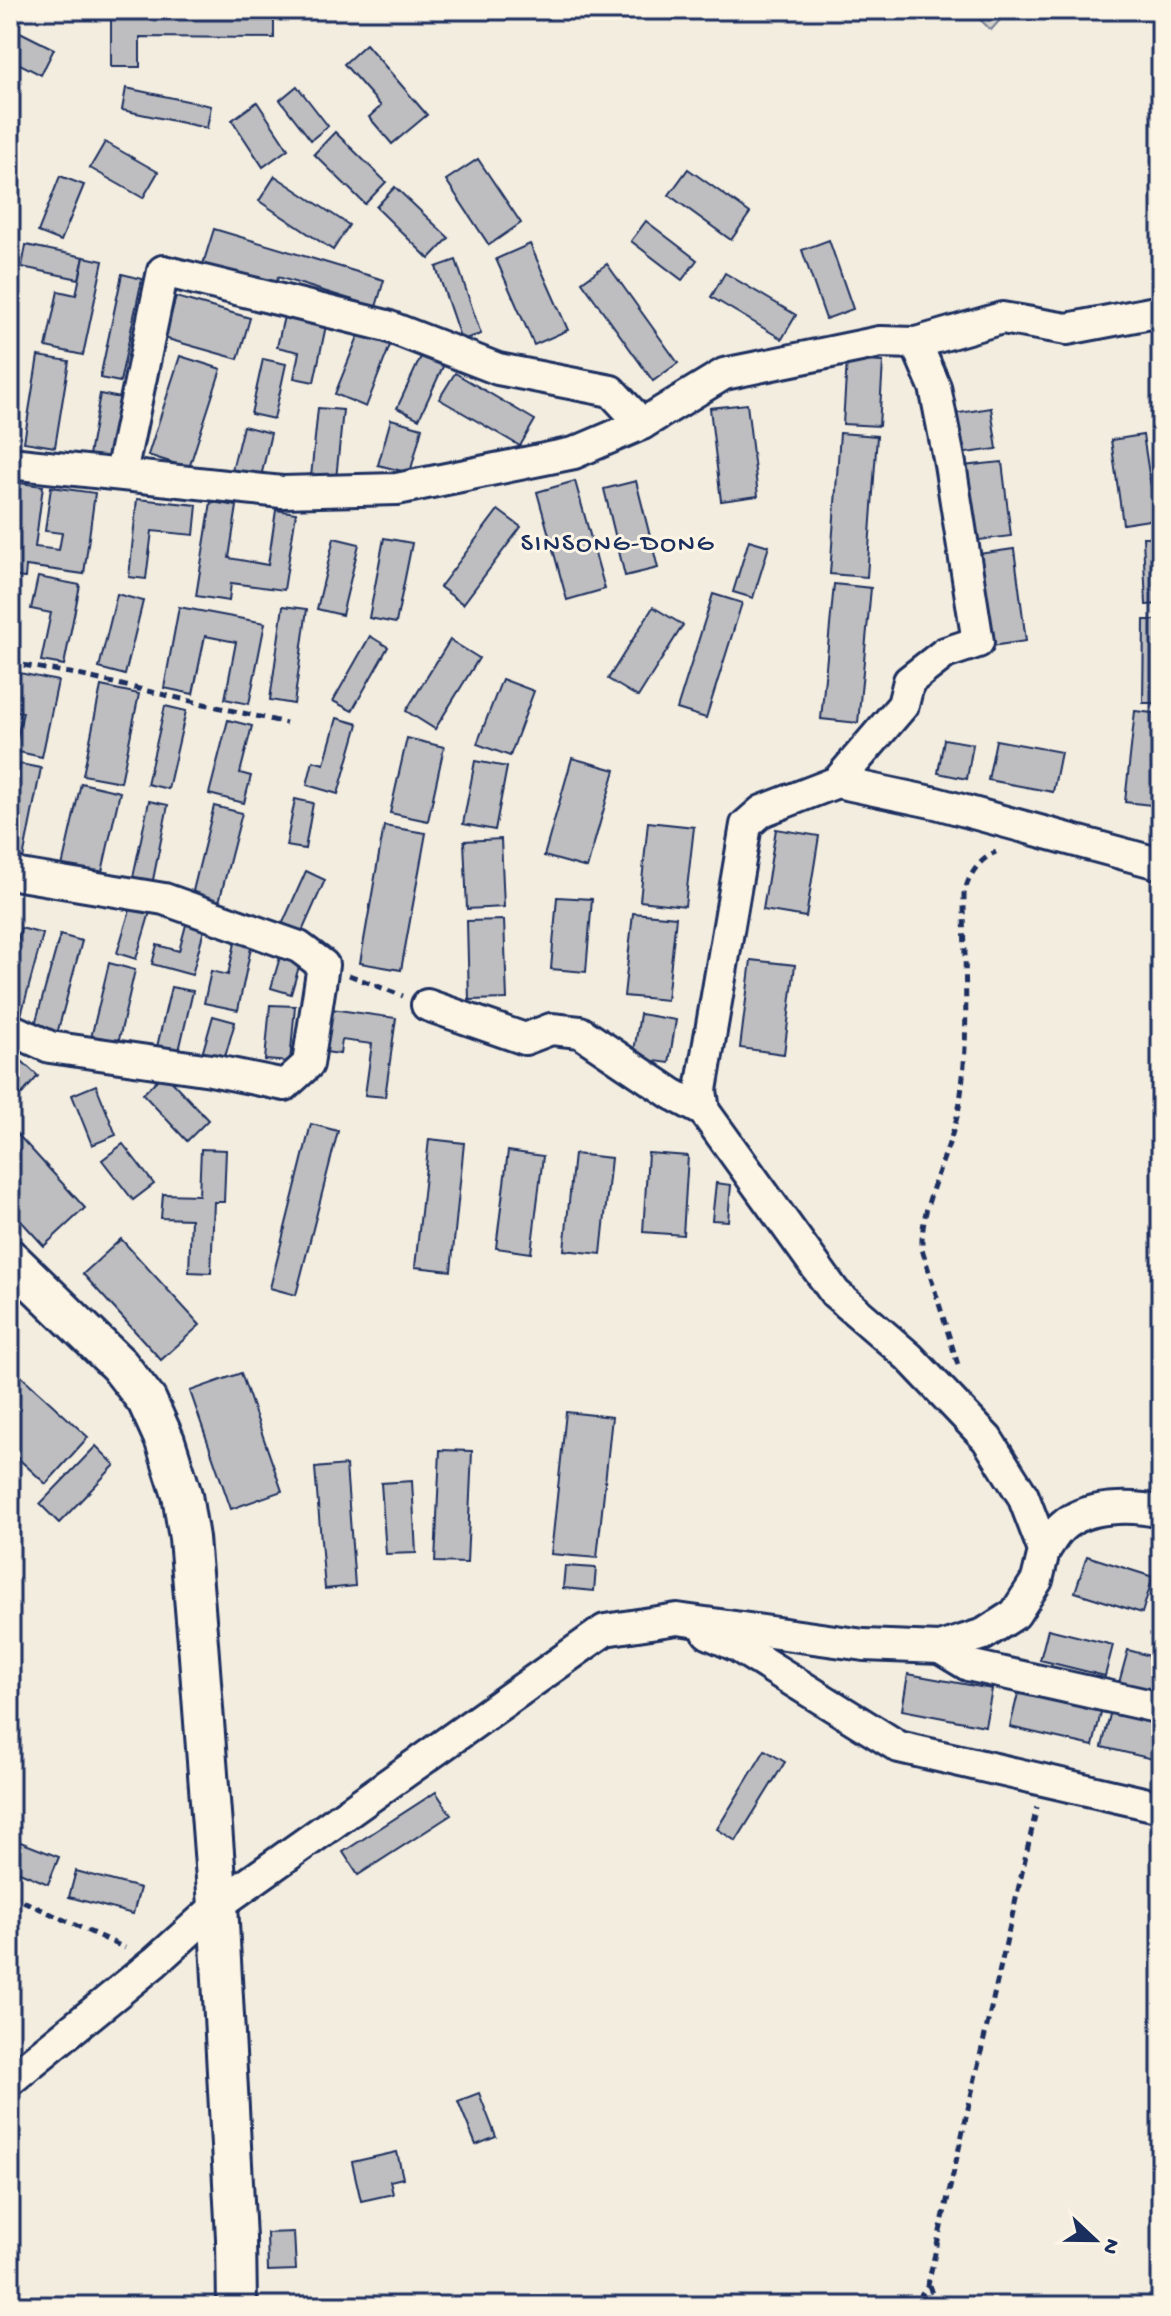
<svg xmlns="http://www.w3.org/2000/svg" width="1171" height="2316" font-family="'Gochi Hand',sans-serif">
<rect width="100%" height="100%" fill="#f3ede0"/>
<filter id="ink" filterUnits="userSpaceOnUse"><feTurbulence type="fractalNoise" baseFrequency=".0125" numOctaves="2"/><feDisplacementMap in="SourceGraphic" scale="16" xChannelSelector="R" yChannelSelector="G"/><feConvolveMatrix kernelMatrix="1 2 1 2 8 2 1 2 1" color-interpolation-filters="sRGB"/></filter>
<g filter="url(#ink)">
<polygon fill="#d3d1cc" stroke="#778095" stroke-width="2" points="970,10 1009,10 991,30"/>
<g fill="#bebec0" stroke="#1b2f5e" stroke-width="2">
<polygon points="111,10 274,10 274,38 140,37 140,67 111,67"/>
<polygon points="10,27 54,49 41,75 10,59"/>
<polygon points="366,44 427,115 392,144 369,117 381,106 344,64"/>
<polygon points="297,86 328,126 311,140 280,100"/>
<polygon points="126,88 211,106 207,128 122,110"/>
<polygon points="257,102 288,149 263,167 232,120"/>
<polygon points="335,132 386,182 365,204 314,154"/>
<polygon points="105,142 158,172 143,198 90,168"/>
<polygon points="478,159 521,223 489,245 446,180"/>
<polygon points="688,169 750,213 731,240 669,195"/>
<polygon points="60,176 84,185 61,241 38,232"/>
<polygon points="275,176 349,225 333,250 259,201"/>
<polygon points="395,187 449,238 429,259 376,207"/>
<polygon points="646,221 697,260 682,280 631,241"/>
<polygon points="214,229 384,280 376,307 278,277 276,286 203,264"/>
<polygon points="829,240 853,309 826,319 802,250"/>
<polygon points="530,244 568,330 534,345 496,259"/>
<polygon points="26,245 84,257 79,279 22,267"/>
<polygon points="84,257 103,261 83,355 46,347 58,291 76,295"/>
<polygon points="456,260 481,334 461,340 436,267"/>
<polygon points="607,264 678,363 653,381 582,282"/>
<polygon points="725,273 796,315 782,339 711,297"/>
<polygon points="122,274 142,279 120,382 100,378"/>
<polygon points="176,297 250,318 238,359 164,338"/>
<polygon points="285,312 327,321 314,382 294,378 299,352 277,347"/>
<polygon points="361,329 392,340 366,407 335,394"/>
<polygon points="424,350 446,360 419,419 397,408"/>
<polygon points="38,356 69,361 55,447 24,442"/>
<polygon points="180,356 221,369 189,468 148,455"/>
<polygon points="263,359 286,364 274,419 251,414"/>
<polygon points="847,360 883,362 879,426 843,424"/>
<polygon points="455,373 535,420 520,446 439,399"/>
<polygon points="100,394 121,398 110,459 89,455"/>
<polygon points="747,404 758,496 721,501 710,408"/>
<polygon points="318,408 343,410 336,479 311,477"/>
<polygon points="991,408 997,449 959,454 953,414"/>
<polygon points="391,419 422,428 410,473 378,465"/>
<polygon points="243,426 271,433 261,477 232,470"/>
<polygon points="840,433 877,436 867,577 830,574"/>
<polygon points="1143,435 1156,519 1123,524 1111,440"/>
<polygon points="1002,462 1011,536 972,541 963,466"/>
<polygon points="575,481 605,589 567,600 537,492"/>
<polygon points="636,481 658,568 625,576 604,489"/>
<polygon points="11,482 43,486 35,547 59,550 62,533 45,531 51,487 95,493 84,574 26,566 25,578 10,576"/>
<polygon points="137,499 197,505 194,535 152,531 146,579 129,577"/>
<polygon points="211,502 237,506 229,558 268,565 276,510 296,513 284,590 231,583 229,601 196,596"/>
<polygon points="498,510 521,527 463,604 440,587"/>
<polygon points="1143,537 1161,537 1161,604 1146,605"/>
<polygon points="334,538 359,544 342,615 317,609"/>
<polygon points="384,538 412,543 396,623 369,618"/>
<polygon points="749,540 769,546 753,598 733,592"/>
<polygon points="1014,549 1026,641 991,646 978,554"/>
<polygon points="38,577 80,585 64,665 41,661 51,613 31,609"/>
<polygon points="834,584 871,588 858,723 821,719"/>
<polygon points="117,594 143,601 125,675 99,668"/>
<polygon points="713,594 742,603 706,718 677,709"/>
<polygon points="283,606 307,609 294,704 270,700"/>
<polygon points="179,607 265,623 249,704 225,699 236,642 205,636 193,694 164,688"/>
<polygon points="653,607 683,625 638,697 608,679"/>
<polygon points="1144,620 1161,620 1161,703 1143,703"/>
<polygon points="370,636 388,647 352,711 333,701"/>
<polygon points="450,640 479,658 435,729 406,711"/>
<polygon points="15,672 58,681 42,757 14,751 23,712 10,710"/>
<polygon points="502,679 534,691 510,756 477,744"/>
<polygon points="101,686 139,694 121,782 83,775"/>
<polygon points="165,706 186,711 168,789 147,784"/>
<polygon points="1135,711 1161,714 1160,806 1125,802"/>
<polygon points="337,718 358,724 338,794 307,785 313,761 324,764"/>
<polygon points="228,720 252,726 240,773 251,776 244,803 209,794"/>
<polygon points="407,738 444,747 428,821 390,813"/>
<polygon points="944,739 973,744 967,779 938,773"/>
<polygon points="996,740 1061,752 1053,792 988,780"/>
<polygon points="572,758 615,770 587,868 544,856"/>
<polygon points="475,761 507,767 495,830 463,824"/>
<polygon points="20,764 41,768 22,864 10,861 10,811"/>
<polygon points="81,783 120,792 100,881 61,871"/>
<polygon points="295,799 313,803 305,849 286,846"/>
<polygon points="149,801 168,805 151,890 131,887"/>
<polygon points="214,806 242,813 218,906 191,899"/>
<polygon points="648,822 694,827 685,906 640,901"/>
<polygon points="384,826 426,833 401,970 360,963"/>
<polygon points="776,829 819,836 806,917 763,910"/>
<polygon points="501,839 504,907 467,909 464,841"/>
<polygon points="306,871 325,880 300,936 281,927"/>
<polygon points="557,897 592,899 586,972 551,969"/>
<polygon points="132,903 151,909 136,959 117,953"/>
<polygon points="633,913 676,917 667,1000 624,996"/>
<polygon points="504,920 507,999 469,1000 467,921"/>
<polygon points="187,921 205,926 192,975 152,964 157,945 179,951"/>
<polygon points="21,928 43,934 20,1019 10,1016 10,967"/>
<polygon points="237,934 253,938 238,1010 204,1003 211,971 228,975"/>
<polygon points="60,935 82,941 57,1034 34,1028"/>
<polygon points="280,957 300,963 291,994 271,988"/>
<polygon points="751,960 795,965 784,1054 740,1048"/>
<polygon points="109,963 135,970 117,1048 90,1042"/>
<polygon points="171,987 193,991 178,1055 156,1051"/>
<polygon points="270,1005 295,1006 290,1062 265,1060"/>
<polygon points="324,1008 396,1018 385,1097 365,1095 372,1044 342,1040 340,1054 318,1051"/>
<polygon points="640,1014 676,1020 669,1063 633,1058"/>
<polygon points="213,1016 235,1022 223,1064 201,1058"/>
<polygon points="10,1050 38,1076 22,1094 10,1082"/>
<polygon points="164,1073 208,1120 187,1141 143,1094"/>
<polygon points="96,1085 116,1135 92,1145 72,1095"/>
<polygon points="311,1124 338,1131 296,1295 270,1288"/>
<polygon points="10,1126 85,1208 44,1246 10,1209"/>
<polygon points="429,1139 464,1143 451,1271 415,1267"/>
<polygon points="123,1144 154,1184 133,1200 102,1160"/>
<polygon points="201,1149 226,1150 224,1202 214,1202 211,1273 189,1272 191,1219 161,1218 163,1194 199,1195"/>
<polygon points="508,1151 543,1156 531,1253 496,1248"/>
<polygon points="648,1153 688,1156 683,1235 643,1232"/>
<polygon points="574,1154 611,1158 601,1254 564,1250"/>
<polygon points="716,1183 731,1185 728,1221 712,1220"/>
<polygon points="121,1239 200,1325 161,1360 83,1274"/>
<polygon points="10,1366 88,1437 46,1484 10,1451"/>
<polygon points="241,1373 282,1491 231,1509 190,1391"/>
<polygon points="566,1412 612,1417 597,1558 551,1554"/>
<polygon points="96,1446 115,1465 59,1523 40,1504"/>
<polygon points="440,1450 472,1451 467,1563 435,1562"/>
<polygon points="346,1465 355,1586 325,1589 315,1468"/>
<polygon points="412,1481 416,1553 386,1554 381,1483"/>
<polygon points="1087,1556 1153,1577 1142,1613 1075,1592"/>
<polygon points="565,1566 596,1568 594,1591 563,1588"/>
<polygon points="1048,1629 1113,1645 1105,1676 1040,1660"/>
<polygon points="1128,1650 1161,1659 1161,1694 1119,1683"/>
<polygon points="908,1674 992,1689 985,1726 902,1710"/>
<polygon points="1020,1685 1103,1704 1093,1746 1010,1727"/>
<polygon points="1112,1706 1161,1717 1161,1761 1102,1747"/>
<polygon points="765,1750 785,1762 736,1841 717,1829"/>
<polygon points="436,1792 451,1815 358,1875 343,1852"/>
<polygon points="10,1838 59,1857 48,1884 10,1868"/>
<polygon points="76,1871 140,1888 133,1914 69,1897"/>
<polygon points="479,2093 496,2137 476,2145 458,2101"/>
<polygon points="397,2152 403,2178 390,2181 393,2194 361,2201 352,2162"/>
<polygon points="294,2232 296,2270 268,2271 267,2233"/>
</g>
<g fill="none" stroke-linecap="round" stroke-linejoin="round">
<defs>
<g id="minor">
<polyline points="10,463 282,492 397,489 574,453 642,424 724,374 880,342 916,343 1002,318 1067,329 1161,311"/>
<polyline points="121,473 163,271 387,326 498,369 611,391 642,424"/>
<polyline points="837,782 903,705 909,681 945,653 978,642 950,464 935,387 916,343"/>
<polyline points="10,871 20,875 164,899 299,947 323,965 308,1064 285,1085 211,1070 50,1047 10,1029"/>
<polyline points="427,1005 525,1039 551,1029 580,1032 672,1094 704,1111"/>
<path d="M1044 1551C1050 1543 1055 1532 1063 1526 1086 1505 1132 1505 1161 1512"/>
<polyline points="708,1633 737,1646 899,1747 1161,1807"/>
<polyline points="940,1648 968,1665 1161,1708"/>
<polyline points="10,2080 155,1962 218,1905 605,1630 677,1619 864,1645 940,1648 984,1634 1015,1614 1037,1580 1044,1551 1023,1496 987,1439 909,1357 835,1293 704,1111 701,1090 746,825 762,811 837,782 936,803 1161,864"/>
</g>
<polyline id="tertiary" points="10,1259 119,1365 147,1401 165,1441 182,1495 189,1538 198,1643 218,1905 236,2238 237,2306"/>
</defs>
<use href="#minor" stroke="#1b2f5e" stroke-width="36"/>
<use href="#tertiary" stroke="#1b2f5e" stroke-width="44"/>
<g stroke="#1b2f5e" stroke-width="5" stroke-dasharray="8 6" stroke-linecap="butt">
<polyline points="10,663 70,673 286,723"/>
<polyline points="349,975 403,996"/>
<path d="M958 1365 922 1249C920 1198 953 1151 960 1101 970 1034 964 962 964 894 969 875 978 860 996 852"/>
<polyline points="10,1895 125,1948"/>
<polyline points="929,2285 936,2306"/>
<polyline points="836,2306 917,2301 928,2284 1037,1807"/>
</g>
<use href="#minor" stroke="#fcf5e5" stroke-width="30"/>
<use href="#tertiary" stroke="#fcf5e5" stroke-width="38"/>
</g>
</g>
<g text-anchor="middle" stroke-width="6" stroke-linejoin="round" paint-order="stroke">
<g font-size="26" letter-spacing="2" fill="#1b2f5e" stroke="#fcf5e5">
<text x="618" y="550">SINSONG-DONG</text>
</g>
</g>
<rect width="1171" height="2316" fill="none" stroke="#fcf5e5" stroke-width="40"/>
<rect x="20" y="20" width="1131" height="2276" fill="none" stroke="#1b2f5e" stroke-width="3" filter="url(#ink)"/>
<g transform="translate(1095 2240) rotate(112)" stroke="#fcf5e5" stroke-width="6" paint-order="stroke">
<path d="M0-6L14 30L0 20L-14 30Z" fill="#1b2f5e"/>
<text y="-12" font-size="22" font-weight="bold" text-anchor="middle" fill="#1b2f5e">N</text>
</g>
</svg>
